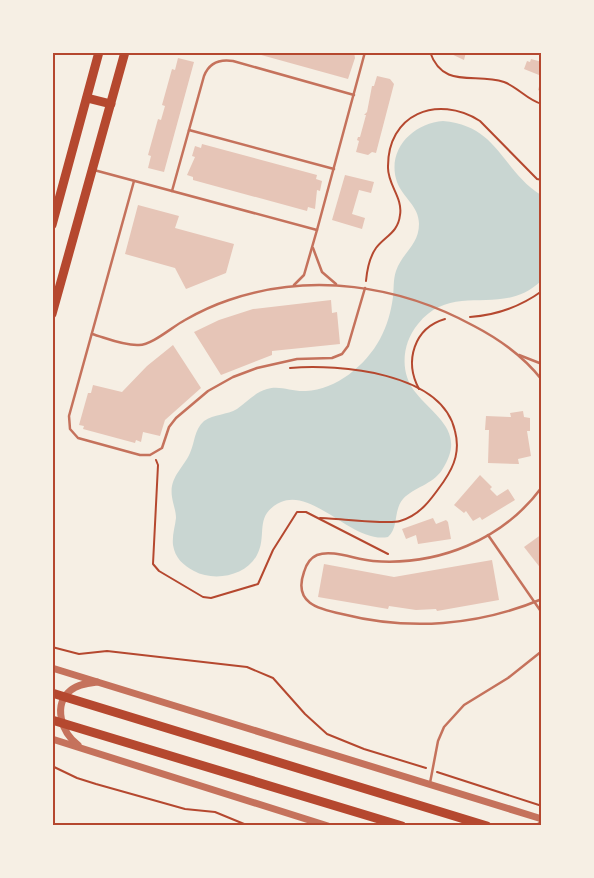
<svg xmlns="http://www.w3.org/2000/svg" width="594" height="878" font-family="Commissioner,sans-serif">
<rect width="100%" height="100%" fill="#f6efe4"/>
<path fill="#c9d6d2" d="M443 121C499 126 501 170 541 195V281C501 319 453 280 418 324 402 343 399 373 416 393 435 417 467 432 442 470 432 485 414 487 403 499 393 511 399 527 388 537 353 544 314 488 281 502 253 515 268 535 257 555 246 576 214 582 194 571 183 565 175 558 173 545 172 535 175 527 176 518 176 511 173 504 172 497 169 477 183 469 190 453 195 442 194 430 204 421 214 414 227 415 237 409 247 402 254 393 267 389 280 385 292 392 306 391 336 390 366 365 380 339 387 326 391 312 393 297 394 289 393 280 396 271 402 253 419 245 419 224 419 206 403 198 397 182 386 150 413 123 443 121Z"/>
<g fill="#e6c5b7">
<polygon points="354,52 355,58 348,79 254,53"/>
<polygon points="447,52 466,52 464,60"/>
<polygon points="178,58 194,62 164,172 148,168 151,156 148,155 158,119 161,120 165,106 162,105 172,69 175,70"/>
<polygon points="531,59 542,62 539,75 524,69 527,61 530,62"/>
<polygon points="377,76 390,79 394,84 376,153 372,152 368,155 356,152 359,141 357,140 358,137 360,137 366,115 364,115 367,112 372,86 374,86"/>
<polygon points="541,79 542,79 542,92 538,90"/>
<polygon points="202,144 317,175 316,179 322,181 320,191 317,190 315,209 308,207 307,211 193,180 193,177 187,175 195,157 192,156 195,146 201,148"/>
<polygon points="345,175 374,182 371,193 359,190 352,214 365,218 362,229 332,220"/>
<polygon points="138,205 179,216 175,228 234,244 226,273 186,289 175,268 125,254"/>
<polygon points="331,300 332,313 337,312 340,344 272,351 272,355 221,375 194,332 219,320 253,309"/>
<polygon points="173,345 201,388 165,420 160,436 143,432 141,442 136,440 135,443 83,429 84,426 79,425 88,393 91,393 93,385 122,392 147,366"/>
<polygon points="523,411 524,417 530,418 530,431 527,431 531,456 518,459 519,464 488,463 489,430 485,430 486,416 511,417 510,413"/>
<polygon points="480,475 492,487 490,489 497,496 508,489 515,500 482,520 480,517 473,521 466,511 464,513 454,505"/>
<polygon points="433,518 436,524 446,520 448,522 451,539 418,544 416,535 406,539 402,529"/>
<polygon points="542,534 542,570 524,547"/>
<polygon points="492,560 499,600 437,611 436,609 416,610 389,606 388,609 318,597 324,564 394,577"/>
</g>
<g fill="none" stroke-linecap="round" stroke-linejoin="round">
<g stroke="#b5482f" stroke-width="2">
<path d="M430 52C443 90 476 72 504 82 518 87 527 100 542 104"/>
<path d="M366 281C367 270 369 258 376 248 385 236 398 233 400 215 403 198 388 185 388 168 387 114 437 94 480 121L537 179 542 180"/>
<path d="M470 317C497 315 520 307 542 291"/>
<path d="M290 368C339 364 442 372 455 431 460 450 455 465 444 481 432 498 421 515 400 521 389 525 335 518 320 518"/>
<path d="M419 389C404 361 414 328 445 319"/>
<polyline points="156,460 158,465 153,564 159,571 203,597 211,598 258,584 273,550 297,512 306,512 388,554"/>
<polyline points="52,647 79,654 107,651 247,667 273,678 305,714 327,734 364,749 426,768"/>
<polyline points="52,766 77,778 96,784 185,809 215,812 249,826"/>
<polyline points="437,772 542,806"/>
</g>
<g stroke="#c5725c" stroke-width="2.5">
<polyline points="189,130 334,169"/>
<polyline points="94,170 317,230 365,52"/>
<polyline points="134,181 69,416 70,429 78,438 140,455 150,455 162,448 169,427 176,418 208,391 233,377 257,368 297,359 332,358 342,354 348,346 365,288"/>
<path d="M172 191 204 76C209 63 220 59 233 61L354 95"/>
<polyline points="313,248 322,272 336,284"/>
<polyline points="294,285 304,275 317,230"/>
<path d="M92 334C106 338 124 346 139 345 152 345 172 327 185 320 199 312 214 305 229 300 311 272 399 285 474 326 499 339 524 357 542 380"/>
<polyline points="519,355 542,364"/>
<path d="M542 487C503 540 438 566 373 561 356 560 333 549 317 555 310 558 306 565 304 572 293 603 318 609 342 614 409 631 478 626 542 599"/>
<polyline points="488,535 542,613"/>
<polyline points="430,783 438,741 444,727 464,705 508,678 542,651"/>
</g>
<g stroke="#c5725c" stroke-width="7">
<polyline points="52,668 542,819"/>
<polyline points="52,739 328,826"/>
<path d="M78 745C62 733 52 705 71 690 78 684 89 683 97 682"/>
</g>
<g stroke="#b5482f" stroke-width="9">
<polyline points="87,98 111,104"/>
<polyline points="52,225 99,52"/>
<polyline points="52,314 125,52"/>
</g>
<g stroke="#b5482f" stroke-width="9">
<polyline points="52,693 487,826"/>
<polyline points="52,720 402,826"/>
</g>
<polyline stroke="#cf8b77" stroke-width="3" points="537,826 542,819"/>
</g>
<rect width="594" height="878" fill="none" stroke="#f6efe4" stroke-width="108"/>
<rect x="54" y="54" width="486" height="770" fill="none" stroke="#b5482f" stroke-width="2"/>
</svg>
